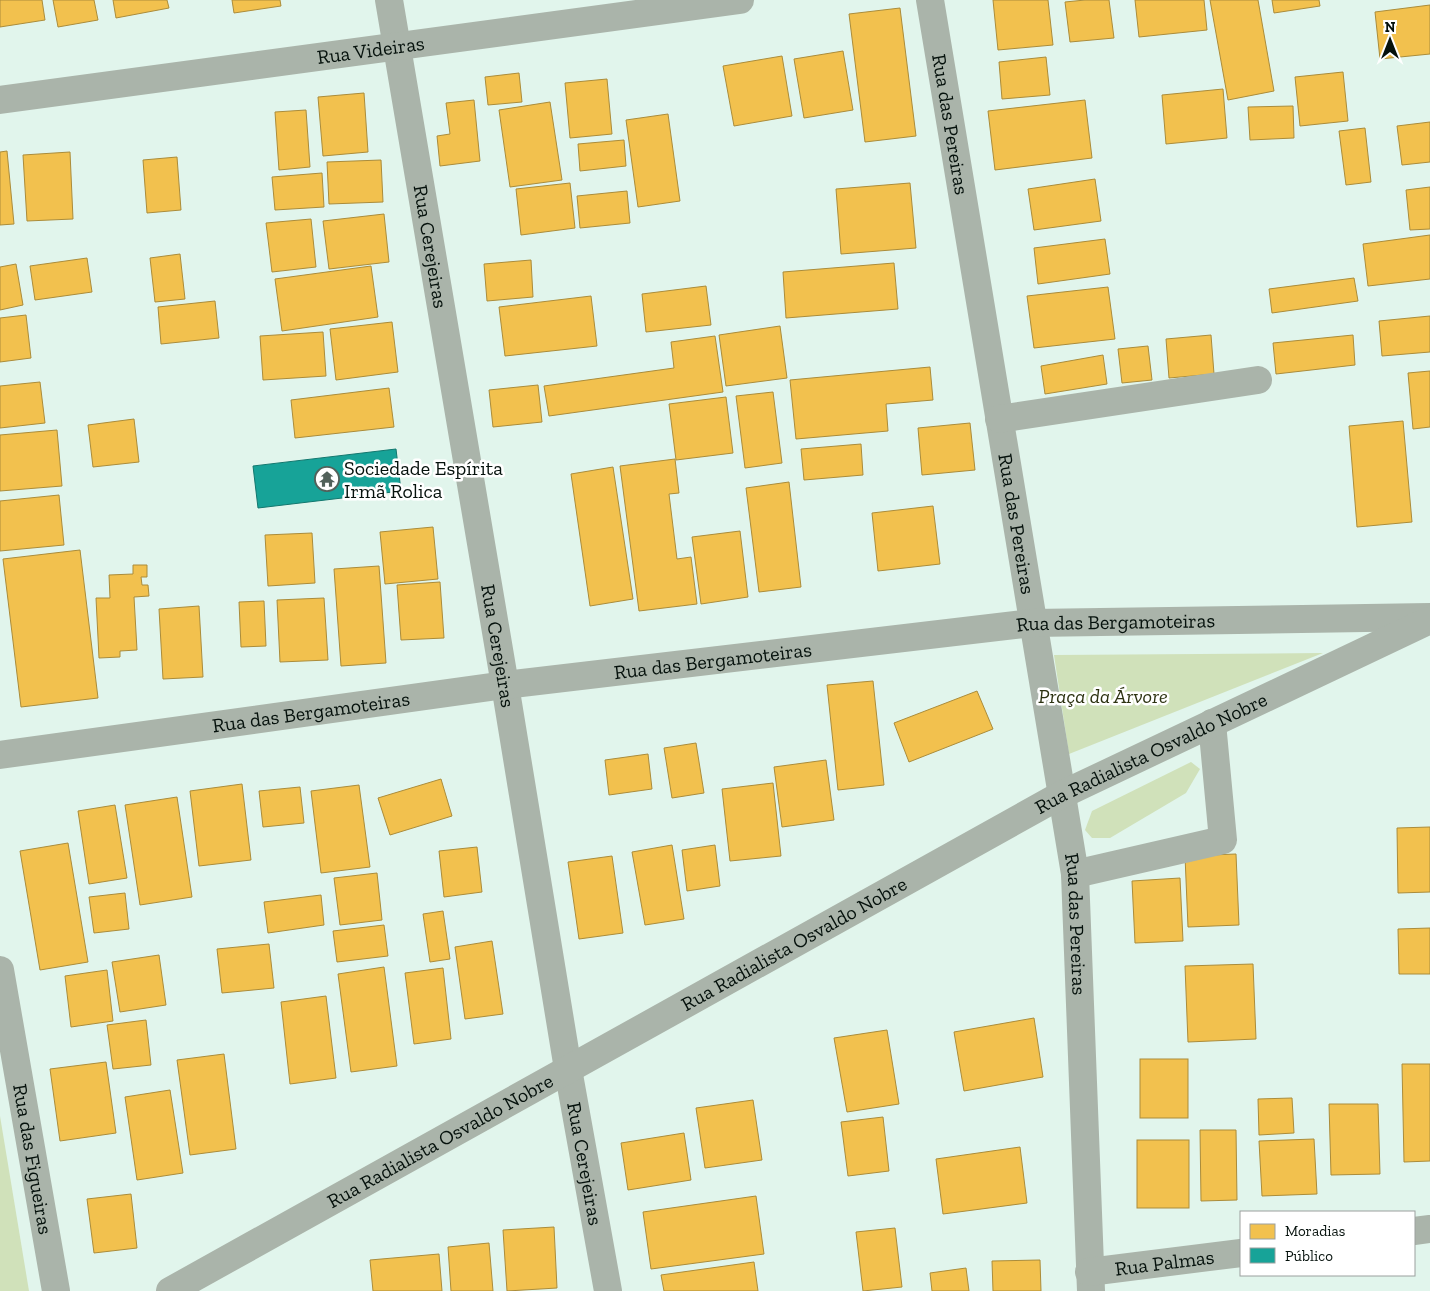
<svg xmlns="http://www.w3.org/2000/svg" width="1430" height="1291" font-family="'Zilla Slab',serif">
<rect width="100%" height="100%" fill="#e1f5ec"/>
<g fill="#d0e1ba">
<polygon points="1323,653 1069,754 1054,655"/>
<polygon points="1191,762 1200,769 1186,793 1110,838 1092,838 1085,830 1092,811"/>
<polygon points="0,1116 29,1291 0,1291"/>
</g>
<g fill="#f2c14e" stroke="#ab8c3a">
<polygon points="0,0 42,0 45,20 0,27"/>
<polygon points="53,0 94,0 98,20 58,27"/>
<polygon points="113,0 167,0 169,8 116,18"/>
<polygon points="232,0 280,0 281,6 234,13"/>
<polygon points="993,0 1048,0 1053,45 998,50"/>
<polygon points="1085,0 1109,0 1114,38 1070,42 1065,2"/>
<polygon points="1135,0 1204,0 1207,30 1139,37"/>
<polygon points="1210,0 1258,0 1274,91 1228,100"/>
<polygon points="1272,0 1319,0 1320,6 1274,13"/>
<polygon points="1430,5 1430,54 1380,59 1375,12"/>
<polygon points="900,8 916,136 865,142 849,14"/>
<polygon points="843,51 853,110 804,118 794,59"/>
<polygon points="782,56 792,116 734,126 723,66"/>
<polygon points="1046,57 1050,95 1002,99 999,62"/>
<polygon points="1343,72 1348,121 1300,126 1295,77"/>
<polygon points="519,73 522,102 488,105 485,77"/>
<polygon points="607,79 612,134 570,138 565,83"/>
<polygon points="1223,89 1227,138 1166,144 1162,95"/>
<polygon points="364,93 368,152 323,156 318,97"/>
<polygon points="474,100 480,161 440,166 437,136 450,134 446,103"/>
<polygon points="1085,100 1092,158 995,170 988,111"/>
<polygon points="550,102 562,180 510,187 499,110"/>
<polygon points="1293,106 1294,138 1250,140 1248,107"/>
<polygon points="306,110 310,167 279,170 275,112"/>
<polygon points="668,114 680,201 638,207 626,120"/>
<polygon points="1430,122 1430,162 1402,165 1397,126"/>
<polygon points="1365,128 1371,182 1346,185 1339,131"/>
<polygon points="624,140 626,166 580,171 578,144"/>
<polygon points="7,151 14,224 0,225 0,152"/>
<polygon points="70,152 73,219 27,221 23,155"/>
<polygon points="177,157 181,210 147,213 143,160"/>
<polygon points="381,160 383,202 329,204 327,162"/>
<polygon points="322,173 324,207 275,210 272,177"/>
<polygon points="1095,179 1101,221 1034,230 1028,189"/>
<polygon points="570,183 575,228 521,235 516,189"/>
<polygon points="910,183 916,248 841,254 836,189"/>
<polygon points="1430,187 1430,229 1410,230 1406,190"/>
<polygon points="627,191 630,223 580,228 577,196"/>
<polygon points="384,214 389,262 329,269 323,221"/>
<polygon points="311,219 316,267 272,272 266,223"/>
<polygon points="1430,235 1430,279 1368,286 1363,244"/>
<polygon points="1105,239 1110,274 1038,284 1034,248"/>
<polygon points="180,254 185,299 155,302 150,258"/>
<polygon points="87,258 92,292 35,300 30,266"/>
<polygon points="531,260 533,297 487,301 484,264"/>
<polygon points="894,263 898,309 786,318 783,272"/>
<polygon points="16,264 23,305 0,310 0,267"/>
<polygon points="371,266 378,317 282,331 275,279"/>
<polygon points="1354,278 1358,301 1272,313 1269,289"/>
<polygon points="706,286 711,325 646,332 642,294"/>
<polygon points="1108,287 1115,339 1034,348 1027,296"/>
<polygon points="591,296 597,346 505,356 499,307"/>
<polygon points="215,301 219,338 161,344 158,307"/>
<polygon points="26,315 31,358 0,362 0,318"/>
<polygon points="1430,316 1430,352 1382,356 1379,321"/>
<polygon points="392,322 398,372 336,380 330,329"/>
<polygon points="780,326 787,378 726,386 719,335"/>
<polygon points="323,332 326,376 263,380 260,336"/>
<polygon points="1211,335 1214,374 1169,378 1166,339"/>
<polygon points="1353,335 1355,365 1276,374 1273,343"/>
<polygon points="715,336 723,392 549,416 544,386 674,368 671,342"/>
<polygon points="1148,346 1152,380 1122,383 1118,349"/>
<polygon points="1103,355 1107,384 1045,394 1041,366"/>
<polygon points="930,367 933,400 886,404 888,431 796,439 790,380"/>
<polygon points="1430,371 1430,427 1413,429 1408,373"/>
<polygon points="40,382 45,423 0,428 0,386"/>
<polygon points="538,385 542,422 493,427 489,390"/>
<polygon points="389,388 394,427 295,438 291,400"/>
<polygon points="773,392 782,463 745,468 736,396"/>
<polygon points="726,397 733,453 676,460 669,404"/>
<polygon points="134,419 139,462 93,467 88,425"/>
<polygon points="1403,421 1412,522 1357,527 1349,426"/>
<polygon points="970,423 975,470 922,475 918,428"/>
<polygon points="57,430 62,486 0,491 0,435"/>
<polygon points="861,444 863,475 804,480 801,449"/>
<polygon points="675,459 679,493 669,494 677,559 691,557 697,604 639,611 620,466"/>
<polygon points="613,467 633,599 590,606 571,474"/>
<polygon points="789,482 801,587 759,592 746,488"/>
<polygon points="59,495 64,545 0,551 0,501"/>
<polygon points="933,506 940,564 878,571 872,513"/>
<polygon points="433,527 438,579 385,584 380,532"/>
<polygon points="740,531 748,597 701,604 692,537"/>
<polygon points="312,533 315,583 268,586 265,535"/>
<polygon points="80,550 98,698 21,707 3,559"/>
<polygon points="133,565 147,565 147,577 141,577 142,585 148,585 149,596 134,597 137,650 120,651 120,657 99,658 96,598 110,598 109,575 133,574"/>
<polygon points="379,566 386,663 341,666 334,569"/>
<polygon points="440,582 444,638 401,640 397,585"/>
<polygon points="324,598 328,660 280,662 277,600"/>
<polygon points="264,601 266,646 241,647 239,602"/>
<polygon points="199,606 203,677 163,679 159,609"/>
<polygon points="873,681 884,785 838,790 827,685"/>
<polygon points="977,691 993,729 909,762 894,723"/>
<polygon points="696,743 704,793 672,798 664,748"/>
<polygon points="648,754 652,789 609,795 605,760"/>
<polygon points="826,760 834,820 782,827 774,767"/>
<polygon points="441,779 452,816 390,835 378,798"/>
<polygon points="773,783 781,856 730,861 722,789"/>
<polygon points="242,784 251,860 199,866 190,791"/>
<polygon points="359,785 370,867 321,873 311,791"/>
<polygon points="300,787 304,823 263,827 259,791"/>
<polygon points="177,797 192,897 140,905 125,805"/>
<polygon points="115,805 127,878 89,884 78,811"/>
<polygon points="1430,827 1430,892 1398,893 1397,828"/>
<polygon points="68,843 88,962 40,970 20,851"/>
<polygon points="672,845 684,919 645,925 632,852"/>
<polygon points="715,845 720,886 687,891 682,850"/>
<polygon points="477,847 482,892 444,897 439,851"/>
<polygon points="1236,854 1239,925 1188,927 1185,856"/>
<polygon points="612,856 623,933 579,939 568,862"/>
<polygon points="377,873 382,920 340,925 334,878"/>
<polygon points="1180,878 1183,941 1135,943 1132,881"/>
<polygon points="125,893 129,929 94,933 89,897"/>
<polygon points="321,895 324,925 268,933 264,902"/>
<polygon points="443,911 450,959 430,962 423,914"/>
<polygon points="384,925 388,956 337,962 333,931"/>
<polygon points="1430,928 1430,974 1399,974 1398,929"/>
<polygon points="492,941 503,1014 465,1019 455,947"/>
<polygon points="269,944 274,988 222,993 217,949"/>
<polygon points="159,955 166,1005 120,1012 112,962"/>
<polygon points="1253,964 1256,1039 1188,1042 1185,966"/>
<polygon points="384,967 397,1066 351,1072 338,974"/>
<polygon points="443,968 451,1039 414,1044 405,973"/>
<polygon points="107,970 113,1021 71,1027 65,976"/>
<polygon points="326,996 336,1078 290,1084 281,1002"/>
<polygon points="1034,1018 1043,1077 964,1091 954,1032"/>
<polygon points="146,1020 151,1065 113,1069 107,1025"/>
<polygon points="887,1030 899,1104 847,1112 834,1038"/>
<polygon points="224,1054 236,1149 190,1155 177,1060"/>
<rect x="1140" y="1059" width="48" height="59"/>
<polygon points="106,1062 116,1133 60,1141 50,1069"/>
<polygon points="1402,1064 1430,1064 1430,1161 1404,1162"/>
<polygon points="170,1090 183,1173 137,1180 125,1097"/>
<polygon points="1292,1098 1294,1133 1259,1135 1258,1099"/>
<polygon points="753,1100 762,1160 705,1168 696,1108"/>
<polygon points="1329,1104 1378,1104 1380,1174 1331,1175"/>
<polygon points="883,1117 889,1171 848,1176 841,1122"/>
<polygon points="1200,1130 1236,1130 1237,1200 1201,1201"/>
<polygon points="684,1133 691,1180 628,1190 621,1143"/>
<polygon points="1314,1139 1317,1194 1262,1196 1259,1141"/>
<rect x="1137" y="1140" width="52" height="68"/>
<polygon points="1020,1147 1027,1203 943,1214 936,1159"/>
<polygon points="131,1194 137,1248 94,1253 87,1199"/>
<polygon points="756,1196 764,1254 651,1269 643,1212"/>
<polygon points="554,1227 557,1288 507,1291 503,1230"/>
<polygon points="895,1228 902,1287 863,1291 856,1232"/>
<polygon points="489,1243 493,1291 451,1291 448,1247"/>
<polygon points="439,1254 442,1291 373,1291 370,1260"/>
<polygon points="1040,1260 1041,1291 993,1291 992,1261"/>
<polygon points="754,1262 758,1291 664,1291 661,1275"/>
<polygon points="966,1268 969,1291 932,1291 930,1273"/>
</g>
<polygon fill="#17a398" stroke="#12776e" points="396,449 401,491 258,508 253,466"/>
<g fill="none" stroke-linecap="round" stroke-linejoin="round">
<g stroke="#aab4aa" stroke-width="28">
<path id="s1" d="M389 0 505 685 568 1069 608 1291"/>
<path id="s2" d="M930 0 1075 874 1091 1291"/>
<path id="s3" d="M0 100 740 0"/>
<polyline points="999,419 1258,380"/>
<path id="s4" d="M0 755 505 685 1032 623 1430 617"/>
<polyline points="1075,874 1223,840 1212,723"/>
<path id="s5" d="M0 970 56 1291"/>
<polyline points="1414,1231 1430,1229"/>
<path id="s6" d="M1089 1272 1241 1253"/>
<path id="s7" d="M170 1291 1061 795 1428 621"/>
</g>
</g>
<defs>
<symbol id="temple-ring" viewBox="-11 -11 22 22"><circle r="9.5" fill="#fff" stroke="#52615a" stroke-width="1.5"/><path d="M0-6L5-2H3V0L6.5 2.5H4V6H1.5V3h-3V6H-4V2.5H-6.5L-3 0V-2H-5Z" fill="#52615a"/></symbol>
</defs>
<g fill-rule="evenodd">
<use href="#temple-ring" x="313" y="465" width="28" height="28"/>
</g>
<g text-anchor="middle" stroke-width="5" stroke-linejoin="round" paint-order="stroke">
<g font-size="20" fill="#05110c" stroke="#fff">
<text dy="7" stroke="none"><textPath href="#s3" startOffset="374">Rua Videiras</textPath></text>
<text dy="7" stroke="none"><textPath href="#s2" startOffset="126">Rua das Pereiras</textPath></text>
<text dy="7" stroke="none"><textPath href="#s1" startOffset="250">Rua Cerejeiras</textPath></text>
<text dy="7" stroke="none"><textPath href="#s2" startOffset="531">Rua das Pereiras</textPath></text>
<text dy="7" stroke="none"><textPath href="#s4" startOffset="1124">Rua das Bergamoteiras</textPath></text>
<text dy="7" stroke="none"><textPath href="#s1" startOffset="655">Rua Cerejeiras</textPath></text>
<text dy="7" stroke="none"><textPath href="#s4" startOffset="719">Rua das Bergamoteiras</textPath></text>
<text dy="7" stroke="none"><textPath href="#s4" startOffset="314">Rua das Bergamoteiras</textPath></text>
<text dy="7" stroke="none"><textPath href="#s7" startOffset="1119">Rua Radialista Osvaldo Nobre</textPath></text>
<text dy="7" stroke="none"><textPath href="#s2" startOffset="936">Rua das Pereiras</textPath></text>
<text dy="7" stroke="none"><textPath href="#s7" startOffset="714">Rua Radialista Osvaldo Nobre</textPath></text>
<text dy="7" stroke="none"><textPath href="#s7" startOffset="309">Rua Radialista Osvaldo Nobre</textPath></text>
<text dy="7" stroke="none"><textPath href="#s5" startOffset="192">Rua das Figueiras</textPath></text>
<text dy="7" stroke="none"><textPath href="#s1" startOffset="1180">Rua Cerejeiras</textPath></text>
<text dy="7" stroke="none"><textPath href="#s6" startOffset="76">Rua Palmas</textPath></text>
</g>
<g font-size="20" fill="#05110c" stroke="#fff" text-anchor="start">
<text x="344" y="475">Sociedade Espírita<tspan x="344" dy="23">Irmã Rolica</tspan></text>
</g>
<g font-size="20" font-style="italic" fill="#2c3211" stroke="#fff">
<text x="1103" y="703">Praça da Árvore</text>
</g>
</g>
<rect x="1240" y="1211" width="175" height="65" fill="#ffffff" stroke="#9ba09e"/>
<rect x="1250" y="1224" width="25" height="15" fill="#f2c14e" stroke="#9ba09e"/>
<text x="1285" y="1236" font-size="15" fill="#05110c">Moradias</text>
<rect x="1250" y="1248" width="25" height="15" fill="#17a398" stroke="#9ba09e"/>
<text x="1285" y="1261" font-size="15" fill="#05110c">Público</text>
<g transform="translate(1390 40)" stroke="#ffffff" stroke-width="4" paint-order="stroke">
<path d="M0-4L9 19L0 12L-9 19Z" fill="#05110c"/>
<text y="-8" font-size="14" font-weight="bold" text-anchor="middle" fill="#05110c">N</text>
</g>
</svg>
